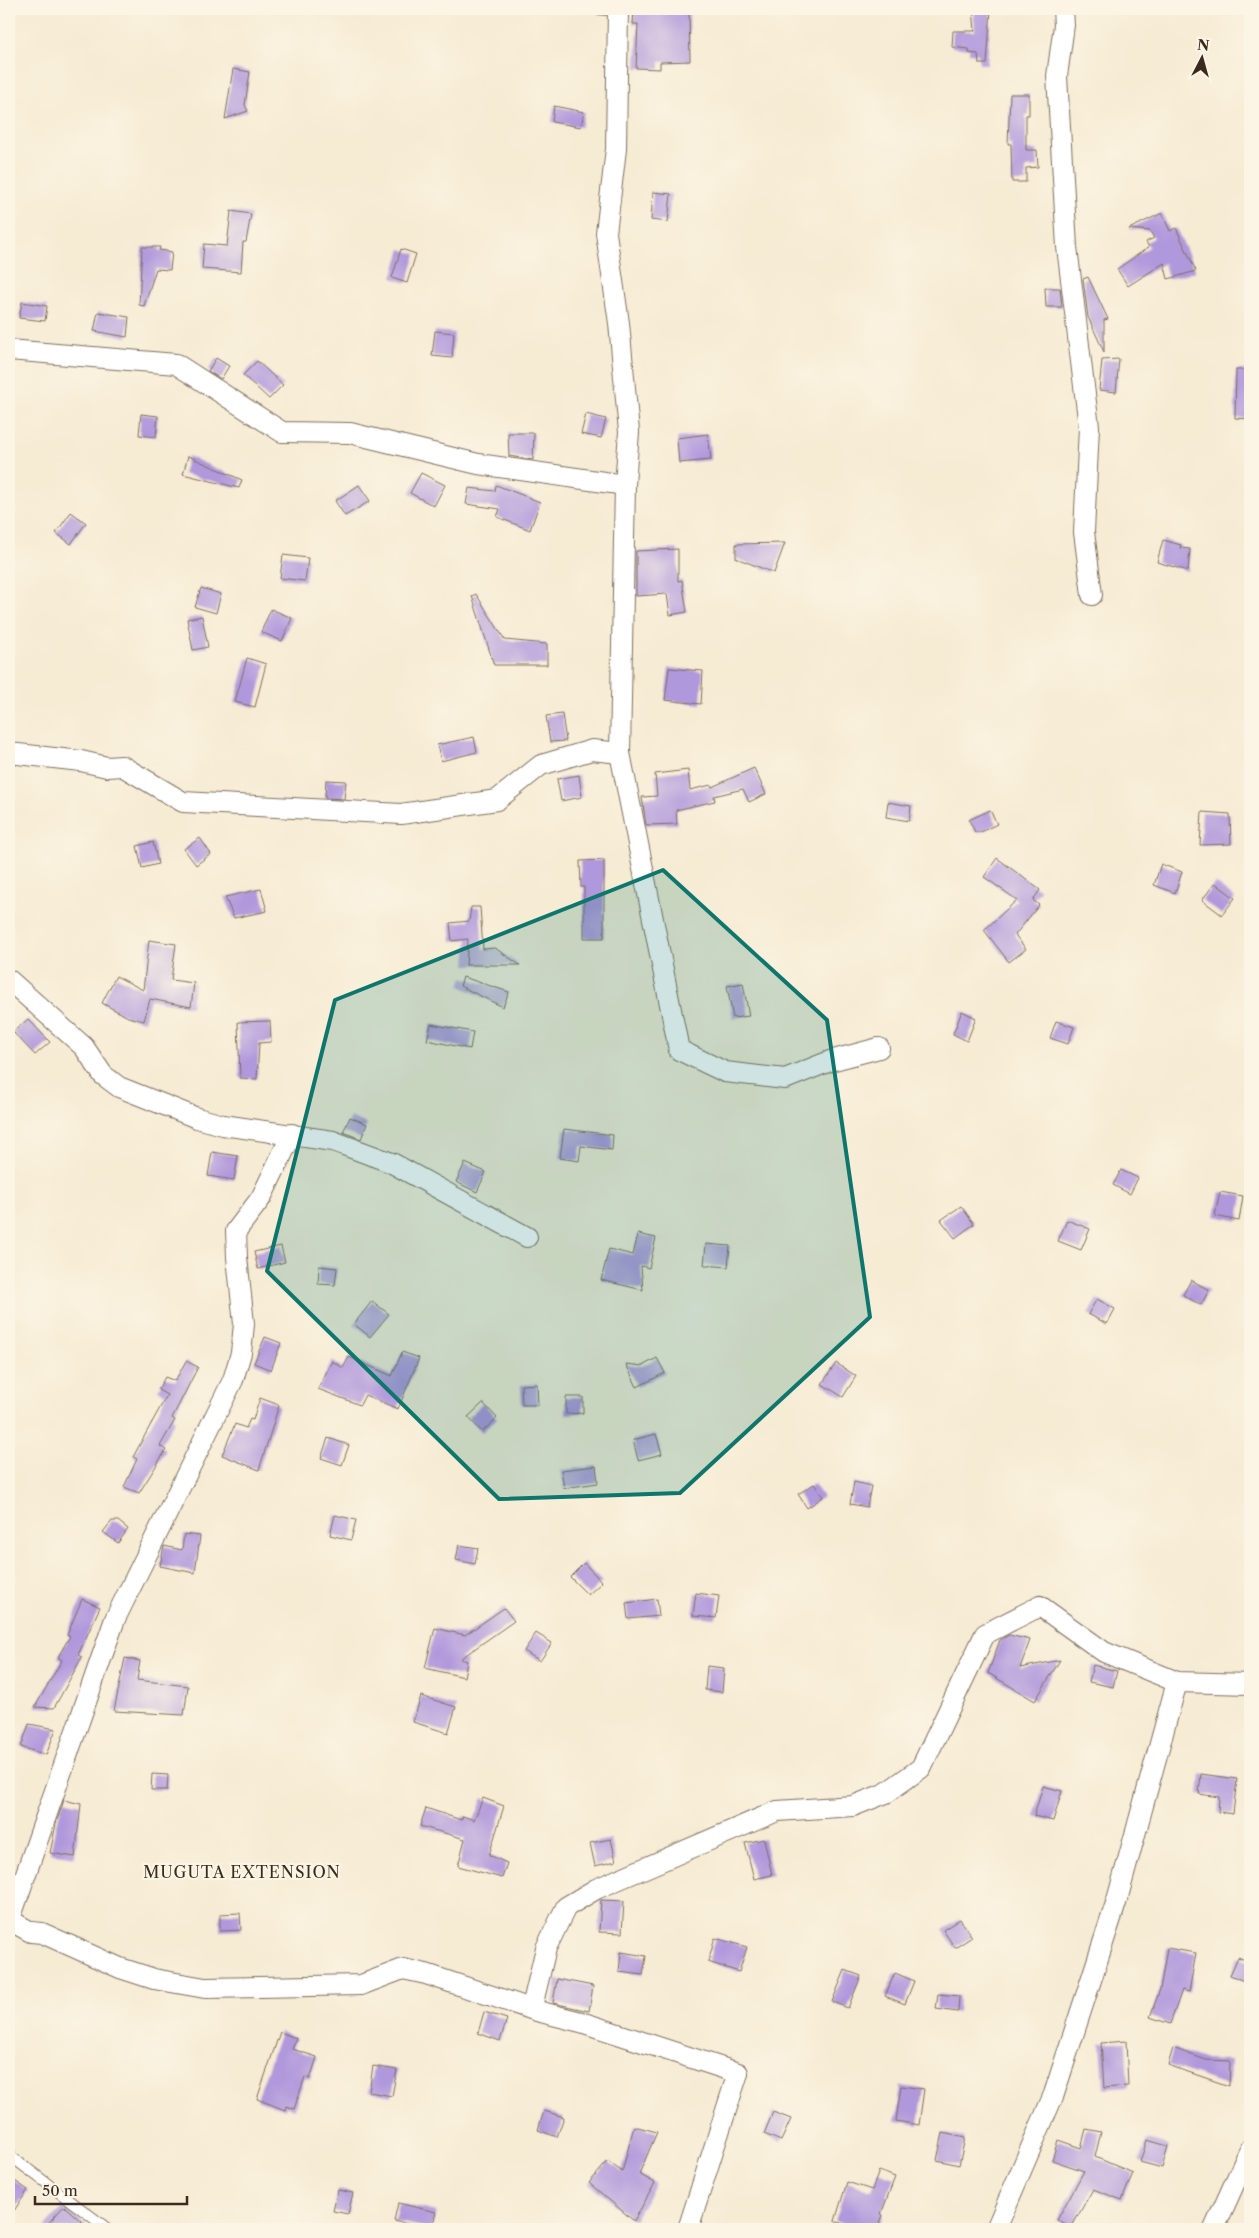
<svg xmlns="http://www.w3.org/2000/svg" width="1259" height="2238" font-family="'Libre Caslon Text',serif">
<rect width="100%" height="100%" fill="#fcf5e5"/>
<filter id="ink" filterUnits="userSpaceOnUse"><feTurbulence type="fractalNoise" baseFrequency=".02" numOctaves="2"/><feDisplacementMap in="SourceGraphic" scale="10" xChannelSelector="R" yChannelSelector="G"/><feConvolveMatrix kernelMatrix="1 2 1 2 8 2 1 2 1" color-interpolation-filters="sRGB"/></filter>
<filter id="wash" filterUnits="userSpaceOnUse"><feTurbulence type="fractalNoise" baseFrequency=".0096" numOctaves="4" result="noise"/><feDisplacementMap in="SourceGraphic" scale="20" xChannelSelector="R" yChannelSelector="G"/><feGaussianBlur stdDeviation="1.12" result="paint"/><feColorMatrix in="noise" values="0 0 0 0 0 0 0 0 0 0 0 0 0 0 0 0 0 1.4 0 .05"/><feComposite in="paint" operator="in"/></filter>
<g filter="url(#wash)">
<rect width="100%" height="100%" fill="#f6ebd3"/>
<g id="blocks">
<g fill="#b098dc">
<polygon points="634,9 661,9 661,12 689,11 690,61 660,62 660,69 636,68 638,24 633,24"/>
<polygon points="973,9 991,9 987,64 979,64 978,54 969,53 969,49 952,47 953,31 975,31"/>
<polygon points="233,69 250,72 245,105 248,111 225,119"/>
<polygon points="1010,94 1029,94 1029,115 1026,115 1026,150 1037,150 1038,167 1026,168 1026,182 1012,182 1011,144 1008,144"/>
<polygon points="554,106 584,112 581,127 552,122"/>
<polygon points="653,192 671,194 668,222 651,220"/>
<polygon points="231,211 251,214 246,242 243,242 241,272 202,269 204,244 227,246"/>
<polygon points="1162,213 1170,231 1176,228 1196,271 1168,279 1164,263 1128,286 1117,269 1149,247 1146,242 1154,238 1150,231 1129,229"/>
<polygon points="142,247 160,247 159,250 172,252 170,270 156,269 144,306 139,305"/>
<polygon points="401,249 416,254 407,283 392,278"/>
<polygon points="1088,277 1108,319 1104,320 1104,352 1088,317 1083,279"/>
<polygon points="1045,288 1060,288 1062,307 1046,307"/>
<polygon points="22,302 47,306 45,321 19,318"/>
<polygon points="98,312 129,317 127,337 94,331"/>
<polygon points="435,331 454,333 452,358 432,356"/>
<polygon points="216,358 229,366 221,379 208,371"/>
<polygon points="1119,359 1116,392 1099,390 1102,360"/>
<polygon points="257,361 283,385 269,399 243,375"/>
<polygon points="1236,370 1250,370 1250,419 1235,418"/>
<polygon points="141,414 158,416 156,437 139,435"/>
<polygon points="586,414 606,419 601,438 581,434"/>
<polygon points="508,433 534,433 533,460 509,456"/>
<polygon points="708,434 711,460 679,463 677,438"/>
<polygon points="188,456 242,480 239,488 183,474"/>
<polygon points="421,473 445,485 434,506 410,493"/>
<polygon points="359,485 370,501 345,516 335,501"/>
<polygon points="496,485 540,502 530,530 497,517 500,509 466,504 469,488 495,491"/>
<polygon points="71,512 86,523 71,544 56,533"/>
<polygon points="1163,540 1181,545 1180,548 1190,549 1188,571 1157,562"/>
<polygon points="785,543 774,573 736,558 736,544"/>
<polygon points="678,549 678,581 682,580 687,612 670,615 667,594 636,596 636,551"/>
<polygon points="283,555 308,558 305,581 280,578"/>
<polygon points="201,588 221,594 216,613 195,607"/>
<polygon points="476,594 505,640 547,644 547,665 494,665 472,596"/>
<polygon points="271,609 292,618 282,641 261,632"/>
<polygon points="202,616 208,647 193,650 187,619"/>
<polygon points="247,658 266,664 255,707 235,702"/>
<polygon points="669,668 703,671 701,704 665,700"/>
<polygon points="562,714 566,741 550,742 546,716"/>
<polygon points="474,737 477,752 441,761 437,745"/>
<polygon points="754,768 766,794 749,802 743,789 714,796 715,801 676,810 677,824 646,825 642,797 657,796 655,774 688,770 690,790 711,785 712,787"/>
<polygon points="579,775 582,797 561,801 557,779"/>
<polygon points="326,780 346,781 344,799 325,798"/>
<polygon points="888,802 911,806 909,821 886,817"/>
<polygon points="990,810 997,824 981,832 975,832 969,820"/>
<polygon points="1202,812 1230,814 1231,844 1200,845"/>
<polygon points="200,838 211,854 196,865 184,849"/>
<polygon points="153,842 158,864 142,868 137,846"/>
<polygon points="997,858 1040,890 1033,900 1039,905 1015,935 1026,949 1009,962 984,930 1017,900 984,877"/>
<polygon points="604,860 604,938 584,938 584,887 581,887 580,861"/>
<polygon points="1161,864 1182,872 1175,893 1154,885"/>
<polygon points="1215,883 1235,898 1222,915 1202,900"/>
<polygon points="261,889 267,911 234,918 225,897"/>
<polygon points="471,907 480,907 483,949 495,948 520,965 466,965 468,939 452,941 450,923 469,921"/>
<polygon points="149,940 176,944 171,980 194,983 191,1007 150,999 144,1021 128,1017 102,1003 116,976 143,990"/>
<polygon points="463,977 509,992 503,1007 460,986"/>
<polygon points="743,983 749,1016 733,1018 727,986"/>
<polygon points="962,1011 976,1018 967,1041 953,1034"/>
<polygon points="28,1019 50,1042 35,1055 13,1032"/>
<polygon points="270,1021 271,1042 259,1043 257,1079 240,1078 238,1022"/>
<polygon points="1056,1021 1074,1027 1068,1044 1050,1038"/>
<polygon points="431,1024 473,1032 470,1049 427,1040"/>
<polygon points="350,1117 367,1124 361,1139 343,1132"/>
<polygon points="564,1129 613,1135 612,1150 581,1146 579,1161 560,1158"/>
<polygon points="212,1152 238,1156 234,1180 208,1176"/>
<polygon points="465,1163 486,1172 477,1192 456,1182"/>
<polygon points="1121,1170 1138,1178 1130,1194 1113,1185"/>
<polygon points="1220,1192 1243,1196 1239,1221 1215,1216"/>
<polygon points="961,1206 974,1224 955,1238 941,1220"/>
<polygon points="1067,1220 1090,1229 1081,1250 1058,1241"/>
<polygon points="638,1234 656,1238 649,1268 641,1266 643,1290 601,1280 609,1249 633,1255"/>
<polygon points="706,1244 730,1246 728,1267 704,1265"/>
<polygon points="281,1246 285,1262 258,1269 254,1252"/>
<polygon points="319,1266 337,1268 335,1285 318,1284"/>
<polygon points="1191,1280 1209,1290 1201,1305 1183,1295"/>
<polygon points="1097,1299 1115,1309 1107,1324 1088,1314"/>
<polygon points="372,1301 389,1314 370,1337 354,1324"/>
<polygon points="265,1337 281,1343 271,1370 254,1363"/>
<polygon points="402,1352 419,1358 398,1409 365,1395 360,1405 318,1389 332,1361 343,1368 349,1357 392,1376"/>
<polygon points="657,1358 665,1373 637,1387 626,1364 642,1366"/>
<polygon points="186,1361 198,1367 172,1418 175,1420 160,1446 166,1450 139,1493 124,1487 137,1459 133,1457 167,1395 158,1390 165,1377 175,1381"/>
<polygon points="836,1363 856,1376 843,1397 822,1384"/>
<polygon points="537,1384 538,1405 522,1405 521,1385"/>
<polygon points="566,1397 583,1397 583,1413 566,1414"/>
<polygon points="260,1398 279,1405 259,1470 222,1455 235,1424 246,1428 250,1419 253,1420"/>
<polygon points="483,1403 497,1418 482,1432 468,1417"/>
<polygon points="656,1434 662,1454 638,1460 633,1440"/>
<polygon points="328,1438 349,1445 342,1465 321,1458"/>
<polygon points="596,1466 598,1483 564,1488 561,1470"/>
<polygon points="854,1482 871,1486 867,1507 850,1504"/>
<polygon points="814,1484 823,1497 807,1508 798,1494"/>
<polygon points="335,1515 356,1520 351,1540 330,1535"/>
<polygon points="112,1521 118,1521 128,1529 118,1543 103,1532"/>
<polygon points="184,1534 200,1536 195,1573 160,1566 164,1546 182,1550"/>
<polygon points="459,1545 478,1548 475,1564 456,1560"/>
<polygon points="584,1563 602,1582 588,1595 570,1577"/>
<polygon points="696,1593 719,1596 716,1618 693,1616"/>
<polygon points="82,1599 100,1607 78,1655 82,1657 54,1708 35,1707 62,1660 58,1657 70,1636 67,1635"/>
<polygon points="657,1599 659,1616 628,1619 626,1603"/>
<polygon points="504,1608 514,1621 460,1659 467,1661 464,1677 425,1668 435,1628 465,1635"/>
<polygon points="536,1633 552,1643 540,1661 524,1651"/>
<polygon points="1009,1635 1030,1640 1020,1668 1060,1660 1035,1701 988,1673 1000,1640"/>
<polygon points="125,1658 140,1661 137,1680 188,1686 184,1715 114,1711"/>
<polygon points="1093,1665 1117,1671 1113,1687 1089,1682"/>
<polygon points="707,1666 724,1668 722,1692 705,1690"/>
<polygon points="421,1696 456,1707 448,1733 413,1722"/>
<polygon points="29,1724 56,1729 46,1755 21,1747"/>
<polygon points="152,1774 168,1775 167,1790 151,1790"/>
<polygon points="1201,1774 1237,1779 1233,1814 1218,1812 1219,1797 1199,1794"/>
<polygon points="1043,1786 1062,1791 1053,1821 1034,1816"/>
<polygon points="483,1798 504,1806 489,1855 507,1863 502,1878 458,1866 465,1839 420,1826 426,1808 461,1820 463,1816 474,1820"/>
<polygon points="64,1800 81,1804 75,1857 50,1853 56,1824"/>
<polygon points="611,1839 616,1861 595,1866 590,1843"/>
<polygon points="764,1839 772,1875 754,1879 745,1843"/>
<polygon points="601,1900 624,1901 622,1933 599,1932"/>
<polygon points="240,1913 241,1930 220,1931 220,1914"/>
<polygon points="960,1919 972,1937 955,1948 943,1930"/>
<polygon points="715,1938 747,1947 739,1972 708,1962"/>
<polygon points="1167,1948 1196,1953 1189,1992 1182,1990 1170,2024 1150,2017 1160,1989"/>
<polygon points="621,1952 646,1956 643,1975 619,1972"/>
<polygon points="1238,1957 1250,1962 1250,1972 1246,1982 1230,1975"/>
<polygon points="845,1970 861,1976 848,2008 832,2002"/>
<polygon points="895,1973 914,1981 905,2004 885,1996"/>
<polygon points="557,1979 593,1986 589,2011 553,2003"/>
<polygon points="938,1994 959,1996 958,2012 936,2009"/>
<polygon points="484,2012 507,2019 500,2041 478,2033"/>
<polygon points="280,2032 296,2038 292,2049 317,2057 310,2079 305,2077 294,2109 286,2106 285,2110 257,2099"/>
<polygon points="1126,2041 1128,2086 1104,2088 1101,2043"/>
<polygon points="1173,2048 1206,2060 1230,2061 1229,2086 1168,2065"/>
<polygon points="373,2066 397,2070 392,2096 369,2092"/>
<polygon points="901,2086 924,2089 919,2125 896,2121"/>
<polygon points="544,2111 564,2117 557,2137 538,2130"/>
<polygon points="773,2112 791,2119 781,2141 764,2134"/>
<polygon points="634,2126 657,2132 639,2174 655,2183 634,2221 589,2183 608,2161 622,2172"/>
<polygon points="1086,2129 1101,2132 1095,2157 1133,2173 1122,2200 1093,2189 1071,2228 1057,2220 1084,2171 1052,2160 1058,2140 1081,2148"/>
<polygon points="943,2133 965,2138 959,2165 937,2160"/>
<polygon points="1147,2140 1168,2146 1162,2168 1140,2162"/>
<polygon points="879,2171 895,2177 881,2214 883,2215 878,2229 856,2229 835,2221 847,2182 872,2190"/>
<polygon points="9,2177 28,2190 9,2218"/>
<polygon points="338,2190 353,2193 348,2214 333,2211"/>
<polygon points="398,2203 436,2212 432,2229 394,2221"/>
<polygon points="64,2206 90,2229 43,2229"/>
</g>
</g>
</g>
<g filter="url(#ink)">
<use href="#blocks" fill-opacity="0" stroke="#7c6e5d" stroke-width="1"/>
<g fill="none" stroke-linecap="round" stroke-linejoin="round">
<defs>
<g id="lane">
<polyline points="597,9 618,11"/>
<polyline points="9,2155 108,2229"/>
</g>
<g id="street">
<polyline points="618,9 616,149 606,233 619,323 629,432 625,485 620,753 679,1050 725,1072 785,1079 830,1061 879,1048"/>
<polyline points="1063,9 1064,25 1057,76 1067,247 1089,427 1084,532 1092,595"/>
<polyline points="9,350 176,364 282,432 350,433 478,464 625,485"/>
<polyline points="9,753 81,761 107,767 122,766 183,802 401,814 497,800 541,765 592,750 620,753"/>
<polyline points="9,980 84,1047 103,1075 119,1087 197,1118 223,1125 333,1141 392,1163 527,1237"/>
<polyline points="11,1921 31,1932 42,1933 120,1968 154,1979 205,1988 361,1985 403,1969 426,1974 537,2011 581,2022 738,2073 688,2229"/>
<polyline points="9,1922 115,1619 233,1380 241,1353 244,1324 237,1257 236,1231 261,1198 292,1134"/>
<polyline points="532,2007 546,1948 566,1907 596,1889 777,1811 853,1806 886,1793 921,1768 985,1634 1040,1606 1104,1652 1177,1682 1250,1684"/>
<polyline points="996,2229 1054,2094 1117,1900 1177,1682"/>
<polyline points="1214,2229 1250,2149"/>
</g>
</defs>
<use href="#lane" stroke="#7c6e5d" stroke-width="12"/>
<use href="#street" stroke="#7c6e5d" stroke-width="22"/>
<use href="#lane" stroke="#fff" stroke-width="10"/>
<use href="#street" stroke="#fff" stroke-width="20"/>
</g>
</g>
<path fill="#0f766e" fill-opacity="0.2" stroke="#0f766e" stroke-width="4" stroke-linejoin="round" d="M663 870 827 1020 870 1317 680 1493 499 1499 267 1271 335 1000Z"/>
<g text-anchor="middle" stroke-width="4.5" stroke-linejoin="round" paint-order="stroke">
<g font-size="16" letter-spacing="1" fill="#3b2a1e" stroke="#fcf5e5">
<text x="242" y="1878">MUGUTA EXTENSION</text>
</g>
</g>
<rect width="1259" height="2238" fill="none" stroke="#fcf5e5" stroke-width="30"/>
<g transform="translate(1202 58) rotate(6)" stroke="#fcf5e5" stroke-width="4" paint-order="stroke">
<path d="M0-4L9 19L0 12L-9 19Z" fill="#3b2a1e"/>
<text y="-8" font-size="14" font-weight="bold" text-anchor="middle" fill="#3b2a1e">N</text>
</g>
<path d="M35 2196v8h152v-8" fill="none" stroke="#3b2a1e" stroke-width="2.5"/>
<text x="42" y="2196" font-size="15" fill="#3b2a1e" stroke="#fcf5e5" stroke-width="4" paint-order="stroke">50 m</text>
</svg>
